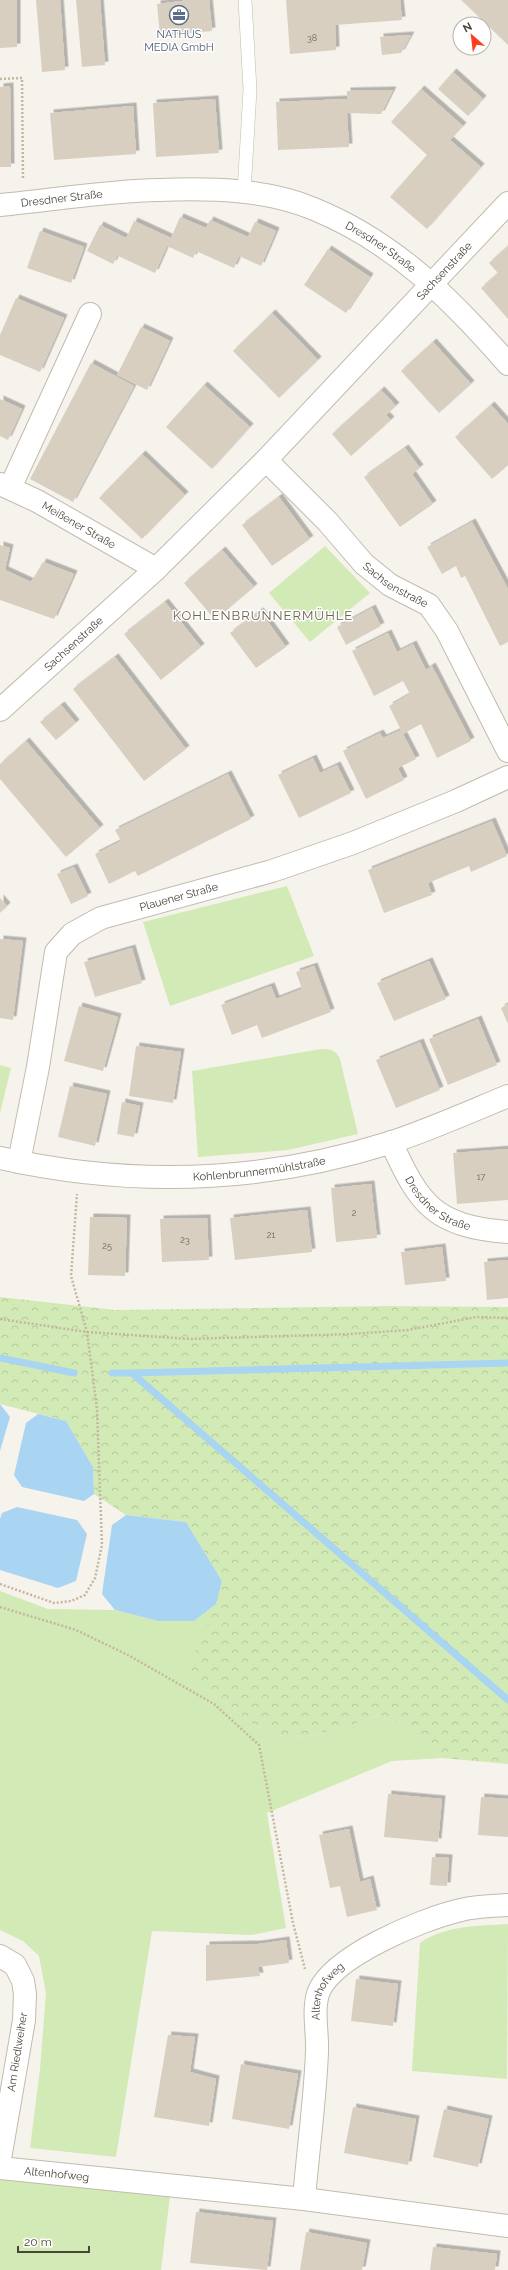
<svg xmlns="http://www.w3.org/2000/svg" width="508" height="2270" font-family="Raleway,sans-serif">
<defs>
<pattern id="forest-crowns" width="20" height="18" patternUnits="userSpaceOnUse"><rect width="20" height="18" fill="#d2eab5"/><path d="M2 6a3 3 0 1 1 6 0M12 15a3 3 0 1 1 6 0" fill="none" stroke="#b6ca9c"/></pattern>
<filter id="shadow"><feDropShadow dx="3.5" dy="-3.5" stdDeviation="0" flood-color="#0004"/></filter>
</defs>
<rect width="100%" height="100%" fill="#f6f3ec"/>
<g fill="#d2eab5">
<polygon points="325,546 370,593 310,642 269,593"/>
<polygon points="287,886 314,956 170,1006 143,922"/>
<path d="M321 1049C331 1049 336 1050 340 1059L358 1134 288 1150 198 1157 192 1071Z"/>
<polygon points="0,1065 11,1068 0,1113"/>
<polygon points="0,1591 48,1609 115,1610 158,1621 194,1621 216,1604 202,1643 183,1675 223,1701 254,1725 292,1740 346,1727 379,1715 405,1726 419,1741 442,1758 392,1761 267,1813 286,1928 251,1935 152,1931 116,2157 30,2148 40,2069 46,1993 39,1956 23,1941 0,1930"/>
<path d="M508 1924 507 2079 412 2071 420 1943C446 1925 478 1926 508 1924Z"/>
<polygon points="0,2176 170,2196 161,2270 0,2270"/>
</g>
<path fill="url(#forest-crowns)" d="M0 1297 115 1310 387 1306 508 1307V1764L442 1758 419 1741 405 1726 379 1715 346 1727 292 1740 254 1725 223 1701 183 1675C201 1644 213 1616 222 1581L186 1522 126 1515 94 1494 93 1467 66 1421 0 1404Z"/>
<g fill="#a9d4f2">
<polygon points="0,1404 10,1417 0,1451"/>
<polygon points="38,1414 66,1421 93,1467 94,1494 84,1501 22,1487 14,1475 26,1423"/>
<polygon points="17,1507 77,1520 87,1534 76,1581 58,1588 0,1570 0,1519 2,1513"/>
<polygon points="126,1515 186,1522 222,1581 216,1604 194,1621 158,1621 115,1610 102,1594 112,1525"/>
</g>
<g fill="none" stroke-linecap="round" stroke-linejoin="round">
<g stroke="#a9d4f2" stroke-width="7">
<polyline points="0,1358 74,1373"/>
<polyline points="112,1373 132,1373 508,1700"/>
<polyline points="132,1373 508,1363"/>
</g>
</g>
<g fill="#d8cfc1" filter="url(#shadow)">
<polygon points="0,0 17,0 17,47 0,48"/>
<polygon points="36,0 60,0 65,70 42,72"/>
<polygon points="76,0 100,0 105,65 82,67"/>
<polygon points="190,0 209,0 212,31 160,36 157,4"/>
<polygon points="286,0 400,0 402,20 335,25 336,50 290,54"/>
<polygon points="461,0 508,0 508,45 480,18"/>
<polygon points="411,35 401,53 382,55 380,37"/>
<polygon points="453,72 483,99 468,116 438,89"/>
<polygon points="10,86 11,167 0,167 0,87"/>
<polygon points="421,89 463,126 450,140 481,167 427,229 390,197 427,155 391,122"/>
<polygon points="393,90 381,114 347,113 349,147 278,150 276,102 347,99 347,91"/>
<polygon points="215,99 219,153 156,157 153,103"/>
<polygon points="133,106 136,154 54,160 50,113"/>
<polygon points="180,217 206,228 210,220 248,237 255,222 276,231 261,266 239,256 234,268 196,251 193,258 167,246 155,273 118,256 134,221 171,238"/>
<polygon points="100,225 126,238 113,264 87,251"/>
<polygon points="40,231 84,247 71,283 27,268"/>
<polygon points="508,246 508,319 481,288 498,273 489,263"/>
<polygon points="328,249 370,277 346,313 304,285"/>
<polygon points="16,298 64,318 40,372 0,355 0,335"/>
<polygon points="272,313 318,360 279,398 233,351"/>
<polygon points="141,327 170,341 147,390 117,375"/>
<polygon points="433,342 471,384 439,413 401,371"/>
<polygon points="91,363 134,386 73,502 30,479"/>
<polygon points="204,385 250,427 212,469 166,427"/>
<polygon points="381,390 396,406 386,415 391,420 351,456 332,434"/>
<polygon points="0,399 22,409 8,440 0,436"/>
<polygon points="491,405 508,424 508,465 492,479 455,437"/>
<polygon points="405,448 420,468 412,474 433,504 400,527 364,477"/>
<polygon points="142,454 185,495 142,539 99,498"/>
<polygon points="279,497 310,539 272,566 242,525"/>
<polygon points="472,522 508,589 508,642 500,646 465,576 461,578 456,566 442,574 427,547"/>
<polygon points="0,545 10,548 5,570 31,582 43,562 74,574 54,619 0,600"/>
<polygon points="222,550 254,587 215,620 184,583"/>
<polygon points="165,602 201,647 161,680 124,634"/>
<polygon points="372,608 381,626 346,645 337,627"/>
<polygon points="260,611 286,647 256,668 230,633"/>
<polygon points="388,633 397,652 413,644 426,670 432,666 471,741 437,758 421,724 403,734 416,759 398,768 404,780 366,799 343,751 380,733 383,738 401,730 389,706 410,694 403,681 374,696 352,651"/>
<polygon points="115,657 186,749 144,781 73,689"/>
<polygon points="61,705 76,723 56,740 40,722"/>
<polygon points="26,741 100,828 66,857 0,779 0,764"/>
<polygon points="313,758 320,773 337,765 351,793 299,818 278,775"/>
<polygon points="228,774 251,819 138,876 135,871 109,884 95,854 121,841 115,830"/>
<polygon points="492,821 507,856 471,872 469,866 428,883 432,895 384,913 368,870"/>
<polygon points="74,867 88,896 71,904 57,874"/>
<polygon points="0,898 7,906 0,913"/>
<polygon points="0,939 23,941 13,1020 0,1018"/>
<polygon points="132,948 142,983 95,997 84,962"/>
<polygon points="429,961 446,999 394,1021 377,983"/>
<polygon points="314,966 331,1012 262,1038 257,1025 232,1035 221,1005 271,986 276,999 302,989 296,972"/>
<polygon points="508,1004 508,1024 501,1008"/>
<polygon points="79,1006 118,1017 103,1071 64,1061"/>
<polygon points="478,1019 497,1065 448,1085 429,1039"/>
<polygon points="420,1042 440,1090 396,1108 376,1060"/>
<polygon points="136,1046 181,1052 173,1103 129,1096"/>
<polygon points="70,1086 107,1094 95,1146 58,1137"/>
<polygon points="122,1102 140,1106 134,1137 117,1134"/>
<polygon points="508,1149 508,1200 457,1204 453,1153"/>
<polygon points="371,1184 377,1238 336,1242 331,1188"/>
<polygon points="307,1210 312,1252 235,1260 230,1218"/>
<polygon points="90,1217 127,1218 125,1276 88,1275"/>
<polygon points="207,1218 209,1260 162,1262 160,1219"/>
<polygon points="442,1247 446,1281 405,1285 401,1252"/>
<polygon points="508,1260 508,1298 487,1300 484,1262"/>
<polygon points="388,1794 442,1799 438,1842 384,1837"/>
<polygon points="481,1797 508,1799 508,1837 478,1835"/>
<polygon points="349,1829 360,1882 370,1879 377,1910 347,1917 340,1886 330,1888 319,1835"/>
<polygon points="432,1857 449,1858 447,1886 430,1885"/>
<polygon points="286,1940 289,1963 258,1967 260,1976 206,1981 206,1945 258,1944"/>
<polygon points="356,1979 398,1984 393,2026 351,2021"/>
<polygon points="168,2035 195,2037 190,2072 216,2079 209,2126 154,2117"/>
<polygon points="241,2064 298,2074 289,2129 232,2119"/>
<polygon points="353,2107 416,2119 408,2165 344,2153"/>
<polygon points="444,2109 489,2119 478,2167 433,2157"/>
<polygon points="196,2212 273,2221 267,2270 190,2263"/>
<polygon points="306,2232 367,2243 362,2270 300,2270"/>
<polygon points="433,2247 497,2254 495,2270 430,2270"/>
</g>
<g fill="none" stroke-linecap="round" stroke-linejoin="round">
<defs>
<polyline id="lane" points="244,192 250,90 245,0"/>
<g id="street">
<path id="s1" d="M0 205C53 200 106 191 159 190 210 188 267 189 314 209 395 242 452 300 508 364"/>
<path id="s2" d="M266 460 327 521 364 564 390 585 429 605 447 631 508 751"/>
<path id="s3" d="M0 484 37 501 156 569"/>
<polyline points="10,488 90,314"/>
<path id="s4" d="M0 710 156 569 266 460 508 203"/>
<path id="s5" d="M391 1142C420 1206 435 1226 508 1232"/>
<path id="s6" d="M0 1158C130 1187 262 1183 389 1143 429 1130 469 1112 508 1096"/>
<path id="s7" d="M19 1162 38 1067 56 952 72 934 101 918 272 871 353 843 456 801 508 777"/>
<polyline points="0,1956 15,1965 23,1981 25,1994 24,2020 0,2159"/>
<path id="s8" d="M0 2168 304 2199 508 2226"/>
<path id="s9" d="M304 2199C308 2150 315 2101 317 2052 318 2033 312 2009 319 1991 334 1956 420 1920 457 1911 473 1906 491 1906 508 1905"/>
</g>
</defs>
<use href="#lane" stroke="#c2bbae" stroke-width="14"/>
<use href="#street" stroke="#c2bbae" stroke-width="24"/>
<g stroke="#c4b79f" stroke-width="2.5" stroke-dasharray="2 2" stroke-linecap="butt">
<polyline points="0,79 22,78 23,180"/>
<polyline points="0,1319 87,1332 190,1339 351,1334 408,1330 476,1317 508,1318"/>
<polyline points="0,1584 54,1603 71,1601 85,1595 95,1578 102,1545 97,1409 87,1332 71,1276 77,1194"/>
<polyline points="0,1607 76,1630 128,1655 214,1704 259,1745 293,1923 305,1969"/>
</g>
<use href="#lane" stroke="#fff" stroke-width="13"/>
<use href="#street" stroke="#fff" stroke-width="22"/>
</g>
<defs>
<symbol id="office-ring" viewBox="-11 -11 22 22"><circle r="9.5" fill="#fff" stroke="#5c6f8a" stroke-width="1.5"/><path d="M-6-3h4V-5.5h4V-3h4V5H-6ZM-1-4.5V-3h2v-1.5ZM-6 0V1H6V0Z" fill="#5c6f8a"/></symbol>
</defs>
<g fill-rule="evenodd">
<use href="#office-ring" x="168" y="4" width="22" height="22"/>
</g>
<g text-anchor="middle" stroke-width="3" stroke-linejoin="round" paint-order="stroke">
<g font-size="9" fill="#6e675b">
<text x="312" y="41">38</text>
<text x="481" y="1180">17</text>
<text x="354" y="1216">2</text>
<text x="271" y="1238">21</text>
<text x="185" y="1243">23</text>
<text x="107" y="1249">25</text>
</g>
<g font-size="11" fill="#4e5e75" stroke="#fff">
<text x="179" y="38">NATHUS<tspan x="179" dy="13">MEDIA GmbH</tspan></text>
</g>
<g font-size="11" fill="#4b4439" stroke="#fff">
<text dy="4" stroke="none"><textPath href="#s1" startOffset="62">Dresdner Straße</textPath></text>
<text dy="4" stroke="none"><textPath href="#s1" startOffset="394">Dresdner Straße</textPath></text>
<text dy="4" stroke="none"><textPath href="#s4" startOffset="625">Sachsenstraße</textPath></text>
<text dy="4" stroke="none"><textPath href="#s3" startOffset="89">Meißener Straße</textPath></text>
<text dy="4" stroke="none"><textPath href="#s2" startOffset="181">Sachsenstraße</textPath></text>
<text dy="4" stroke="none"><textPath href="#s4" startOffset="99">Sachsenstraße</textPath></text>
<text dy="4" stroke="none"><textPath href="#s7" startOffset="351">Plauener Straße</textPath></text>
<text dy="4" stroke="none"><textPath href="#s6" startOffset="261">Kohlenbrunnermühlstraße</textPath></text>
<text dy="4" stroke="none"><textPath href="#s5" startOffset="80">Dresdner Straße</textPath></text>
<text dy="4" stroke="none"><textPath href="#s9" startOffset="212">Altenhofweg</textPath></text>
<text transform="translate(17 2052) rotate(-81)" y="4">Am Riedlweiher</text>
<text dy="4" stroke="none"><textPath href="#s8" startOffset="57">Altenhofweg</textPath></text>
</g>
<g font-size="13" letter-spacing="1" fill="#6e6250" stroke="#fff">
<text x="263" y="620">KOHLENBRUNNERMÜHLE</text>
</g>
</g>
<g transform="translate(472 36) rotate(332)"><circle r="19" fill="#ffffff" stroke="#b7b4b0"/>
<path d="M0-3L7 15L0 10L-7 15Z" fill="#fc3f1d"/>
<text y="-6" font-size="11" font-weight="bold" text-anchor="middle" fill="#4b4439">N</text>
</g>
<path d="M18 2246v6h71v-6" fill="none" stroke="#4b4439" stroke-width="2"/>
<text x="24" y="2246" font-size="12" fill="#4b4439" stroke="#ffffff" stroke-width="3" paint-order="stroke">20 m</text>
</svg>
